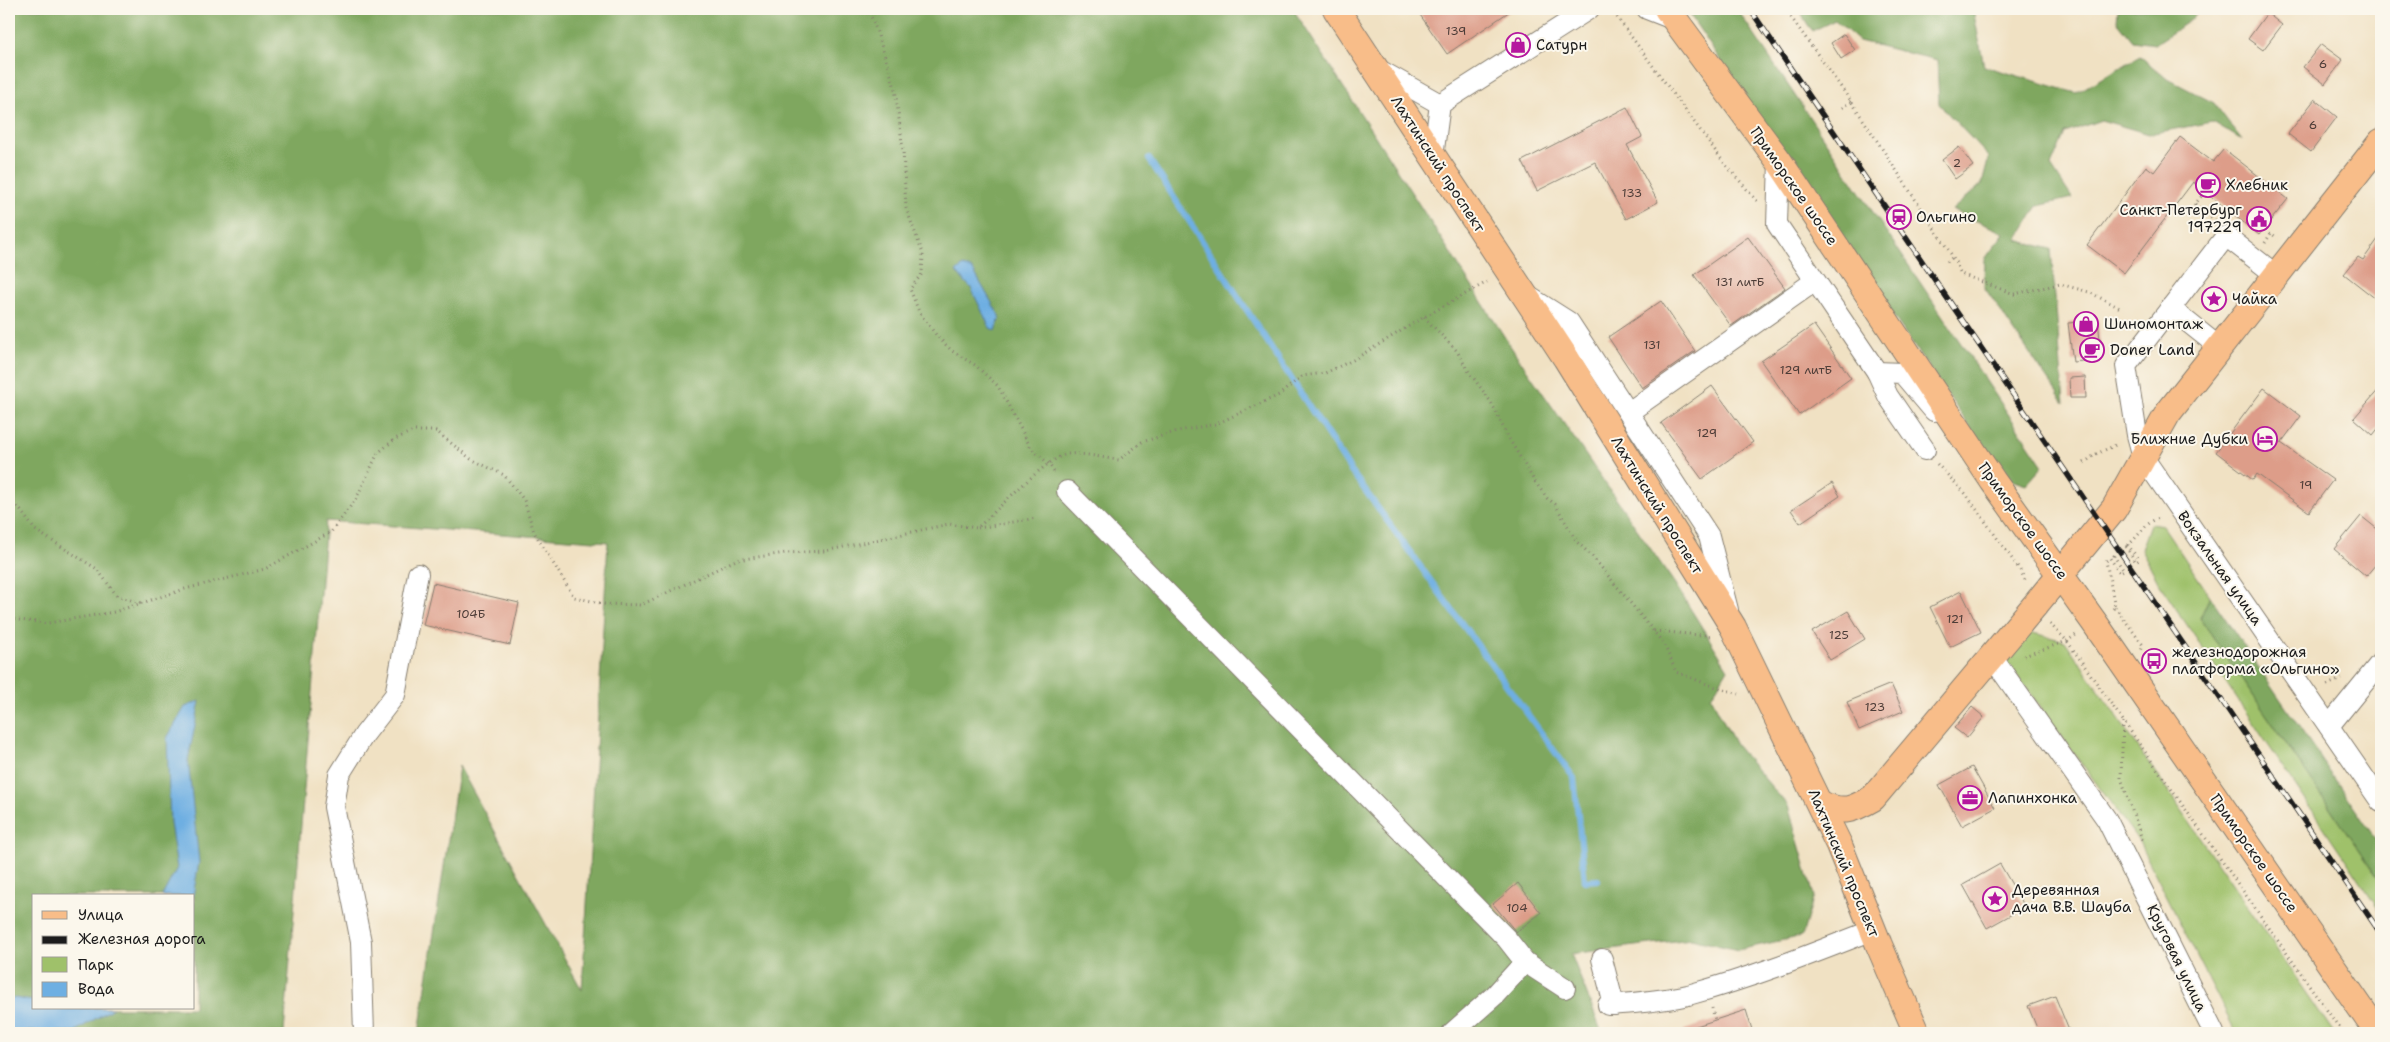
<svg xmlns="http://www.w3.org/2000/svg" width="2390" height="1042" font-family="'Shantell Sans',sans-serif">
<rect width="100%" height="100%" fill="#fbf7ec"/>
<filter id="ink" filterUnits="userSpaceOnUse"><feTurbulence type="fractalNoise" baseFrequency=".02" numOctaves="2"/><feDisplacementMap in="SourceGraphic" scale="10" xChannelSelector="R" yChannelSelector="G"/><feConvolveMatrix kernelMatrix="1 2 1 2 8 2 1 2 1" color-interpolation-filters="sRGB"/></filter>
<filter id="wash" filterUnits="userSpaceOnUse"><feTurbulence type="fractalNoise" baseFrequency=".0096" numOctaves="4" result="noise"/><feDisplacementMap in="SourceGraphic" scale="20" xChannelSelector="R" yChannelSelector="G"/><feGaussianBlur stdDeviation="1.12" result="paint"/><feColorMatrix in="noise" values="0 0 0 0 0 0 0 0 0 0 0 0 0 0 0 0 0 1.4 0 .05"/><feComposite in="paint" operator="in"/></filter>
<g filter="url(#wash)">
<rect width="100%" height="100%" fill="#f0e1c3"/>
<g fill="#9fc16a" stroke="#5e6e43">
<polygon points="2150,524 2163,526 2210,596 2200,618 2381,882 2381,912 2160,585 2141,549"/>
<polygon points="2025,631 2065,641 2334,1033 2236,1033 2138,840 2007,662"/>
</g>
<g fill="#7fa75e" stroke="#4e623d" fill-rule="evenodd">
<path d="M9 9H1293L1513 350 1675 584 1728 669 1711 697 1736 745 1788 806 1814 896 1802 936 1738 950 1691 939 1571 954 1602 1033H419L459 766 582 990 608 542 326 521 284 1033H9ZM34 896H194V1008H34Z"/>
<polygon points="1686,9 1737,9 2043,466 2026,485 2008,479 1996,465 1832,227"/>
<polygon points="1798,9 1973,9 1984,66 2076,93 2140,56 2166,78 2214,103 2242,140 2212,122 2149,134 2101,120 2065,133 2051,166 2072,198 2038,206 2017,240 2051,249 2064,403 1984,287 1985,259 2004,233 1952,210 1982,184 1989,157 1939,104 1937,60 1859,41 1835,20 1812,31"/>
<polygon points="2118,9 2200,9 2191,20 2155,44 2133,41 2117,21"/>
<polygon points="2210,596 2381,847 2381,882 2200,618"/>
</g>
<g fill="#6eafe2" stroke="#45667f">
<polygon points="963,266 973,270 1000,317 996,331 990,328 971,288 956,272"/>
<polygon points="200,701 188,760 199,862 193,896 162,896 177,868 170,823 167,738 185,707"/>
<polygon points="9,997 34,1001 34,1008 113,1008 74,1032 9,1031"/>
</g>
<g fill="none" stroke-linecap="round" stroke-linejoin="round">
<polyline stroke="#6eafe2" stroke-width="6" points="1149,159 1351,471 1574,778 1585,881 1598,880"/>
</g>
<g id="blocks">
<g fill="#dd9d89">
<polygon points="1416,9 1513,9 1447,54"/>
<polygon points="2267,13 2282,25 2263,50 2248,39"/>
<polygon points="1844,34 1855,50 1841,59 1831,43"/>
<polygon points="2321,44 2343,60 2325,84 2303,67"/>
<polygon points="2315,99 2337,117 2311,152 2288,134"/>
<polygon points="1627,107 1642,137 1627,145 1658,202 1626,219 1595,162 1537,191 1522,161"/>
<polygon points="2180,137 2213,162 2224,149 2288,199 2259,235 2193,182 2124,273 2087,245 2146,166 2154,172"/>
<polygon points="1959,147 1973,166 1955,179 1942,160"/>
<polygon points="2381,235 2381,303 2344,274 2358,257 2363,260"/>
<polygon points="1748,237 1785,288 1731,326 1694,275"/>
<polygon points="1661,301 1695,351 1642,388 1608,337"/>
<polygon points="2098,320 2102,359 2073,362 2068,323"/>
<polygon points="1814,325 1851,378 1799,415 1761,361"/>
<polygon points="2085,377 2086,398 2070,398 2069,378"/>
<polygon points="1712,386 1753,442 1702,479 1661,423"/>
<polygon points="2381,387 2381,425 2373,435 2354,418"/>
<polygon points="2264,388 2301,416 2281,443 2333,480 2309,512 2257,474 2253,480 2216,452"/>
<polygon points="1832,483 1840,496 1800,523 1791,510"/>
<polygon points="2361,516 2381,532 2381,558 2366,576 2334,549"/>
<polygon points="433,583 519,603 510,645 423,625"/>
<polygon points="1961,591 1981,632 1950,647 1930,607"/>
<polygon points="1848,611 1865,639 1830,660 1812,632"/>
<polygon points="1891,684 1903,711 1859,730 1847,702"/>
<polygon points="1972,707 1984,717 1967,738 1954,728"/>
<polygon points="1972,767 1995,808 1962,826 1939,785"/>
<polygon points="2000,864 2025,907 1987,928 1963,885"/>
<polygon points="1518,883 1541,913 1516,932 1493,904"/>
<polygon points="2055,996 2070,1033 2039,1033 2028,1006"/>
<polygon points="1746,1010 1753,1033 1684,1033 1684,1030"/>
</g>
</g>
</g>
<g filter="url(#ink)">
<use href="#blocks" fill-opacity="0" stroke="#867e70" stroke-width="1"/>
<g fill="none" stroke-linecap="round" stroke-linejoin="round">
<defs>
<g id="minor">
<polyline points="1647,9 1675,20"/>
<polyline points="1376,68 1440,104"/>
<polyline points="1440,104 1589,9"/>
<polyline points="1433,157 1440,104"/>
<polyline points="1779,161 1777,224 1877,372 1902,373 1934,411"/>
<polyline points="2276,275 2226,236 2126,366 2137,435 2143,457 2381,802"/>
<polyline points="1528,296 1569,322 1709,536 1728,610"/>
<polyline points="2170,308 2219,347"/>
<polyline points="1877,372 1888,396 1925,450"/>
<polyline points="1629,412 1815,281"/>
<polyline points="1067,491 1507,939 1525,962"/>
<polyline points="1992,657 2107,820 2214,1033"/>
<polyline points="2329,726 2381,662"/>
<polyline points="1602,959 1614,1005"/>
<path d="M1608 1005C1635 1003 1662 1001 1688 995 1751 978 1812 954 1873 930"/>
<polyline points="364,1033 361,942 334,807 339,775 364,735 395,695 418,574"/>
<polyline points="1452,1033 1495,995 1525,962 1565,988"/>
</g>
<g id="major">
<polyline points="1336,9 1566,358 1733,627 1839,845 1879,945 1917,1033"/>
<polyline points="1667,9 1779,161 1993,481 2094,622 2378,1033"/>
<path d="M1821 804C1844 814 1852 810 1873 798L2036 604 2114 509 2168 413 2381 142"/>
</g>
</defs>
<use href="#minor" stroke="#867e70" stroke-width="22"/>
<use href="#major" stroke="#867e70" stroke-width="28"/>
<g stroke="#867e70" stroke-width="3" stroke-dasharray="1 4" stroke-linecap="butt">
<polyline points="866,9 873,20 895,88 903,150 906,208 923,254 922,274 910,289 919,312 937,336 952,351 975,365 998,386 1031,448 1049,464 1056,475"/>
<polyline points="1611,9 1725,164 1757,201"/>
<polyline points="1785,9 1851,101 1953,257 1961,274 2014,294 2060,284 2089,292 2120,308"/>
<polyline points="1842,108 1851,101"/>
<polyline points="2195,204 2216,221"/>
<polyline points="2191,209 2205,192"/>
<polyline points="2222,217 2228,210"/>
<polyline points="2265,243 2271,233 2277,238"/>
<polyline points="1947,262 1953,257"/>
<polyline points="2212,285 2228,298"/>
<polyline points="1424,317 1457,351 1467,369 1491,402 1508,437 1535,482 1547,498 1555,504 1577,542 1592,556 1664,644 1676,672 1712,686 1739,694"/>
<polyline points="2084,463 2096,454 2118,444"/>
<polyline points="1937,464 1965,493 2020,570 2025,580"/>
<polyline points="9,502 16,504 35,530 97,569 117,596 141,603"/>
<polyline points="978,528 1037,518"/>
<polyline points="2115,607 2140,641 2143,645 2141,650"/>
<path d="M2113 609 2115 607 2106 561 2110 558 2120 573 2124 571 2114 556 2126 547 2136 562 2139 560 2128 545C2139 537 2148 518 2162 518"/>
<path d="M9 619 48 623 114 612 185 589 265 569 331 532 356 499 378 453 395 439 413 431H436L471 459 504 475 524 500 534 532 574 597 604 604 641 605 736 560 786 553 825 551 949 524 977 528C995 513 1048 455 1069 454 1085 453 1103 458 1119 460L1142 442 1178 431 1216 424 1279 395 1302 376 1325 373 1353 360 1424 317 1487 282"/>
<polyline points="2050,624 2067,641 2343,1033"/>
<polyline points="1654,631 1712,636"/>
<polyline points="2024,656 2067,641 2076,635"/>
<polyline points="2327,685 2341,679"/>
<polyline points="2123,722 2121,778 2143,842"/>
<polyline points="1712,1008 1715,1020"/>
</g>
<use href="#minor" stroke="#fff" stroke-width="20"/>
<use href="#major" stroke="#f8bd89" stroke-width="26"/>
<defs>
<polyline id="rail" points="1750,9 2381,934"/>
</defs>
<use href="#rail" stroke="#1c1c1c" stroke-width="5.5"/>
<use href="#rail" stroke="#fbf7ec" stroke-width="4" stroke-dasharray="11" stroke-linecap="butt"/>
</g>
</g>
<defs>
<symbol id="shop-ring" viewBox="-11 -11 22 22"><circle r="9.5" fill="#fbf7ec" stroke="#b5179e" stroke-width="1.5"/><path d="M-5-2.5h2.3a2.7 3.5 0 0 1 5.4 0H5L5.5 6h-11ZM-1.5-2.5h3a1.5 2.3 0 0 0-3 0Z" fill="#b5179e"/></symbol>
<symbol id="cafe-ring" viewBox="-11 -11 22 22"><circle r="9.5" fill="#fbf7ec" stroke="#b5179e" stroke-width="1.5"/><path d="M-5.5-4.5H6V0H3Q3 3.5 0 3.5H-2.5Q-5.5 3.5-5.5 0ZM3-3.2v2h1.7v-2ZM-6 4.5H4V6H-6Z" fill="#b5179e"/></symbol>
<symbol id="station-ring" viewBox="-11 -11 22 22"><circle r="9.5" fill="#fbf7ec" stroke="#b5179e" stroke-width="1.5"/><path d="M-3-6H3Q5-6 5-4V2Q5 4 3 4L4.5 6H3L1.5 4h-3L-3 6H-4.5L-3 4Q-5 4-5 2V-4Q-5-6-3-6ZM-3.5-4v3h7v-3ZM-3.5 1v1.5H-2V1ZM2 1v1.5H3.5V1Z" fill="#b5179e"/></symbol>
<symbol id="civic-ring" viewBox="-11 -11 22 22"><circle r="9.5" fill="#fbf7ec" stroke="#b5179e" stroke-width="1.5"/><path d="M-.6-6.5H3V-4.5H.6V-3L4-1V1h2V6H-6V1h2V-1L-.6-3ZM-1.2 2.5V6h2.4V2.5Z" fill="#b5179e"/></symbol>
<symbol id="sight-ring" viewBox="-11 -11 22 22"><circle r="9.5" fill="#fbf7ec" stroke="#b5179e" stroke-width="1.5"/><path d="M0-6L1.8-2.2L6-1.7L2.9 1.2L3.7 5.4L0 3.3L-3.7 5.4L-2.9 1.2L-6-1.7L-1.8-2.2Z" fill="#b5179e"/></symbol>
<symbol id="hotel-ring" viewBox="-11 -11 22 22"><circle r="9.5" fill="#fbf7ec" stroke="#b5179e" stroke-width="1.5"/><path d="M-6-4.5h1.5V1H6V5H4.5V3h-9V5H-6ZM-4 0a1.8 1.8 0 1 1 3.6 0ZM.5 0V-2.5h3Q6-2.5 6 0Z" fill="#b5179e"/></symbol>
<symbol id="bus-ring" viewBox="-11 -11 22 22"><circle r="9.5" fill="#fbf7ec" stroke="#b5179e" stroke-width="1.5"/><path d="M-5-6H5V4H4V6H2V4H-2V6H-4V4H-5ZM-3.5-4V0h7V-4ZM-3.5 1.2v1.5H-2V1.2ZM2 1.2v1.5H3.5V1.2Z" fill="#b5179e"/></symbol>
<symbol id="office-ring" viewBox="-11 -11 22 22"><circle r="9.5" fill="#fbf7ec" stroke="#b5179e" stroke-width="1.5"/><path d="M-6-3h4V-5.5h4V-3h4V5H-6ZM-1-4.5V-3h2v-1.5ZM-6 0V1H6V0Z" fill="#b5179e"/></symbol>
</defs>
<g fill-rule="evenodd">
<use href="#shop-ring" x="1504" y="31" width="28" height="28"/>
<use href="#cafe-ring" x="2194" y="171" width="28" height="28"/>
<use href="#station-ring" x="1885" y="203" width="28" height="28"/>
<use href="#civic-ring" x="2245" y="205" width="28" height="28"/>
<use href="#sight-ring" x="2200" y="285" width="28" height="28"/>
<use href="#shop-ring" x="2072" y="310" width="28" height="28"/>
<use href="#cafe-ring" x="2078" y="336" width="28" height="28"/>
<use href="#hotel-ring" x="2251" y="425" width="28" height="28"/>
<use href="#bus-ring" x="2140" y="647" width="28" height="28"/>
<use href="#office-ring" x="1956" y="784" width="28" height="28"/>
<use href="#sight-ring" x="1981" y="885" width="28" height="28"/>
</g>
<g text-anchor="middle" stroke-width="4" stroke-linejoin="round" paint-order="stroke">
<g font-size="12" fill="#4c3c37">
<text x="1456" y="35">139</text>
<text x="2323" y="68">6</text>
<text x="2313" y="129">6</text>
<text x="1957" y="167">2</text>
<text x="1632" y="197">133</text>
<text x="1740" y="286">131 литБ</text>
<text x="1652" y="349">131</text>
<text x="1806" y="374">129 литБ</text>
<text x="1707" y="437">129</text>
<text x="2306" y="489">19</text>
<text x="471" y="618">104Б</text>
<text x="1955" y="623">121</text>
<text x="1839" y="639">125</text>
<text x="1875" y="711">123</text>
<text x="1517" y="912">104</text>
</g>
<g font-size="15" fill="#1c1c1c" stroke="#fbf7ec" text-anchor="start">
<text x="1536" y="50">Сатурн</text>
<text x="2226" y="190">Хлебник</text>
<text x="2242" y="215" text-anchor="end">Санкт-Петербург<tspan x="2242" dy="17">197229</tspan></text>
<text x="1916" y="222">Ольгино</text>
<text x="2232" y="304">Чайка</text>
<text x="2104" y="329">Шиномонтаж</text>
<text x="2110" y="355">Doner Land</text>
<text x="2248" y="444" text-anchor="end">Ближние Дубки</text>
<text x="2172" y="657">железнодорожная<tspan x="2172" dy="17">платформа «Ольгино»</tspan></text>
<text x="1988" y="803">Лапинхонка</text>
<text x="2012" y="895">Деревянная<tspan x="2012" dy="17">дача В.В. Шауба</tspan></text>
</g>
<g font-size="15" fill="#1c1c1c" stroke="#fbf7ec">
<text transform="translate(1438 164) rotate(57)" y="5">Лахтинский проспект</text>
<text transform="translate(1794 186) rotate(55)" y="5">Приморское шоссе</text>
<text transform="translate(1657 505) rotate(58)" y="5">Лахтинский проспект</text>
<text transform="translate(2023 521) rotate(54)" y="5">Приморское шоссе</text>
<text transform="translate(2220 568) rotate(55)" y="5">Вокзальная улица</text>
<text transform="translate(2254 853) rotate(55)" y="5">Приморское шоссе</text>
<text transform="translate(1844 863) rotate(67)" y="5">Лахтинский проспект</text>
<text transform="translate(2177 958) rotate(64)" y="5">Круговая улица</text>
</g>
</g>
<rect width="2390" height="1042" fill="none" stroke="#fbf7ec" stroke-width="30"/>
<rect x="32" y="894" width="162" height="115" fill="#fbf7ec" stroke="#a29f99"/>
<rect x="42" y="911" width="25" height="8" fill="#f8bd89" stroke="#a29f99"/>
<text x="78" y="920" font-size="15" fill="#1c1c1c">Улица</text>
<rect x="42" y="936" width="25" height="8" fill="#1c1c1c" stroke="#a29f99"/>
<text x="78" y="944" font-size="15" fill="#1c1c1c">Железная дорога</text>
<rect x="42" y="957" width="25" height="15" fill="#9fc16a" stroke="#a29f99"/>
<text x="78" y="970" font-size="15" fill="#1c1c1c">Парк</text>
<rect x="42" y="982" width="25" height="15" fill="#6eafe2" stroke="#a29f99"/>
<text x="78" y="994" font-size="15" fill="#1c1c1c">Вода</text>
</svg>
